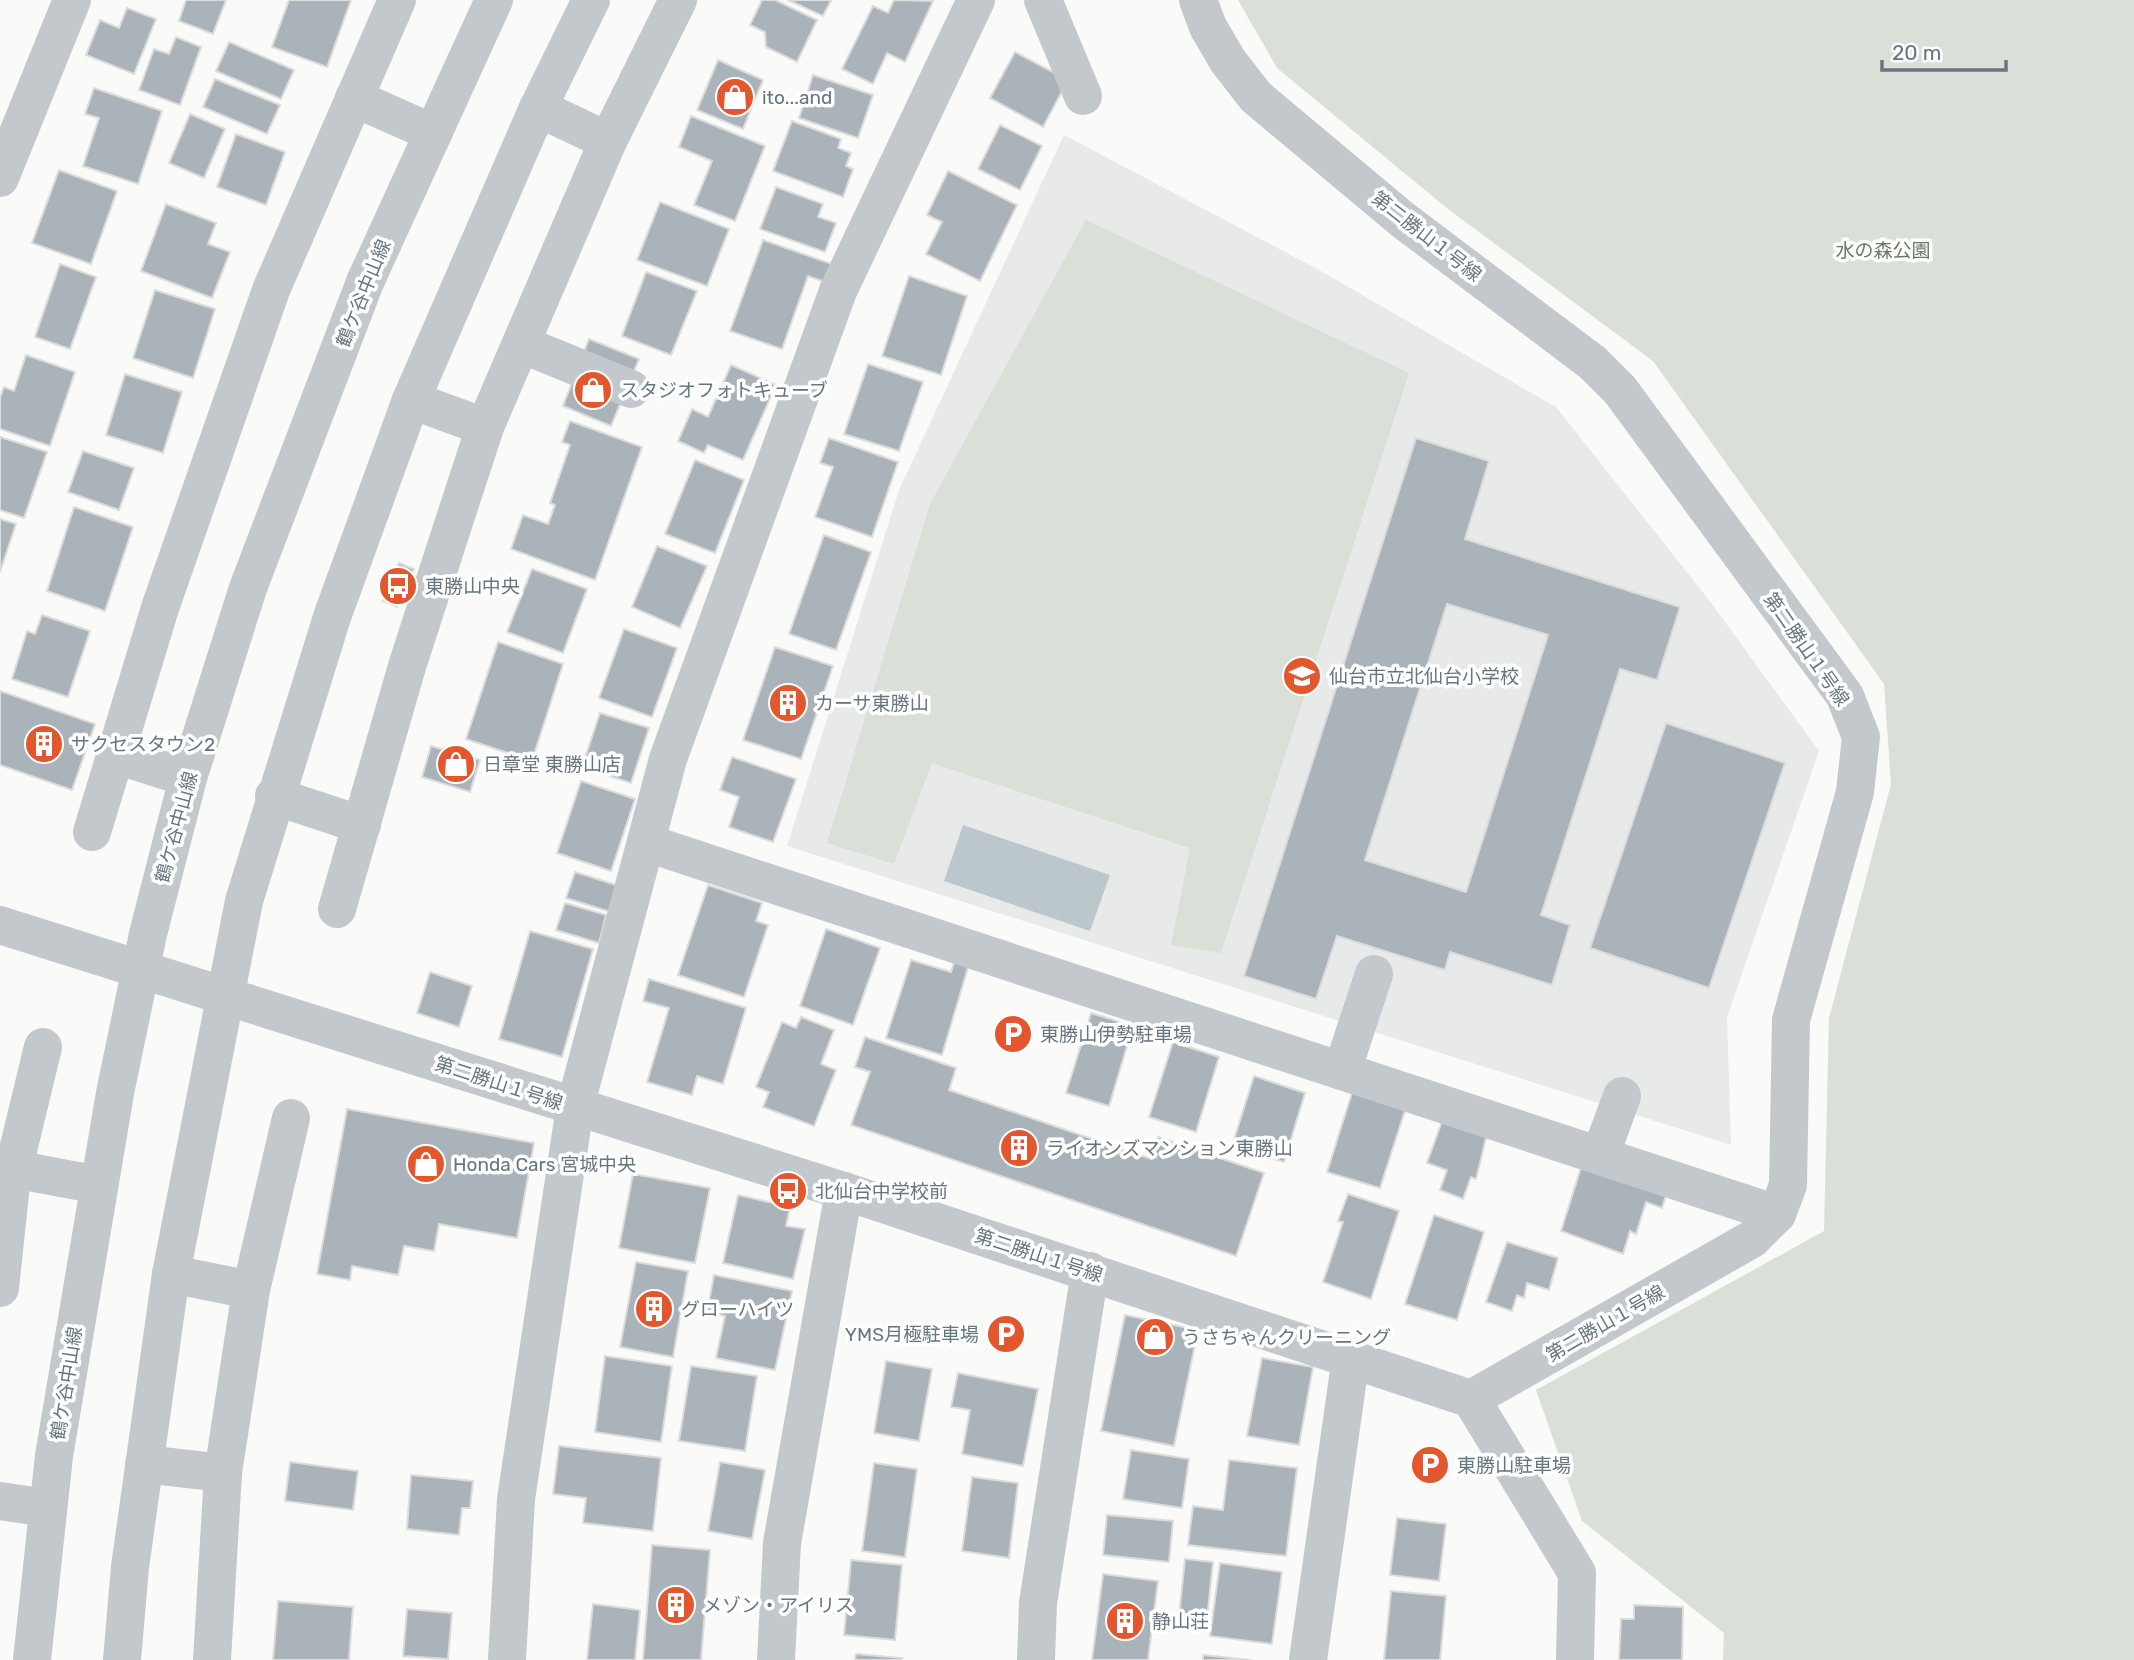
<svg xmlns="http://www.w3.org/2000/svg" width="2134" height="1660" font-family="Rubik,'Noto Sans JP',sans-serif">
<rect width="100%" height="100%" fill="#fafaf8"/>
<polygon fill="#e8e9e9" points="1064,135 1319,270 1556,407 1709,600 1819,751 1727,1017 1731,1145 787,846 899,490"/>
<g fill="#dadfd7">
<polygon points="1238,0 2134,0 2134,1660 1723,1660 1724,1633 1582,1521 1536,1390 1824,1231 1829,1018 1891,784 1884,684 1653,361 1448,209 1277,68"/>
<polygon points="1086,220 1409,373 1221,953 1171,945 1190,848 932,763 894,864 827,843 930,504"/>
</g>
<polygon fill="#bbc7cb" points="963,825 1110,875 1090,931 944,881"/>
<g fill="#aab3b9" stroke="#dcdcda" stroke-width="2" fill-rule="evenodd">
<polygon points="186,0 226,0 213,34 179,21"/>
<polygon points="289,0 351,0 327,67 272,47"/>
<polygon points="762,0 775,0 817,20 797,62 766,47 765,32 750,25"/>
<polygon points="788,0 831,0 823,16"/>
<polygon points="894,0 933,1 905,62 887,53 873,84 842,69 873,6 888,13"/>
<polygon points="127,8 156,19 134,74 86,55 100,20 119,28"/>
<polygon points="176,37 201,47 180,105 139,90 154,49 169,54"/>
<polygon points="229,42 294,70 281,99 216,71"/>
<polygon points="1015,52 1068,80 1043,127 990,98"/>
<polygon points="718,60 763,80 743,129 697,110"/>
<polygon points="813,75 873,95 858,138 799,118"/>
<polygon points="215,79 280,105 267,134 203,107"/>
<polygon points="94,88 162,111 138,184 83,166 99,118 85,114"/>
<polygon points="190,114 225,129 204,178 169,163"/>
<polygon points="691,116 765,146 735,221 694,205 712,161 679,147"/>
<polygon points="792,121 841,139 838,148 851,153 846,166 853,169 843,197 773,171"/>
<polygon points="1000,125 1042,146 1020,190 978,169"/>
<polygon points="236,134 285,152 266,205 217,187"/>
<polygon points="59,170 117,191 91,264 32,243"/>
<polygon points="948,171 1017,205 980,281 926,254 942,222 927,215"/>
<polygon points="776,187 823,204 818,217 836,223 825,252 760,229"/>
<polygon points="660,202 729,229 707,286 637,260"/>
<polygon points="166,204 216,223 208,244 230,252 212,298 141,271"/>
<polygon points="763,240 832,264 825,282 808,276 782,349 730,331"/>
<polygon points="60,264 96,277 70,349 35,337"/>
<polygon points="646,272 697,291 671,355 622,336"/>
<polygon points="909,276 967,296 941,375 882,356"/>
<polygon points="155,290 215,309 193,378 133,358"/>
<polygon points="589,339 639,359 611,426 563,406"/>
<polygon points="26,355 75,372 50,446 0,429 0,398 4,387 14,391"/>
<polygon points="868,364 923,382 899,451 844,434"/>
<polygon points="731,365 776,385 743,460 708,445 704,453 678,441 692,409 708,417"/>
<polygon points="125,374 182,392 163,453 106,435"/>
<polygon points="570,421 642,447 595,580 511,549 523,515 548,524 555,505 550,503 570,445 562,442"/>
<polygon points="0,437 47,452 24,518 0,510"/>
<polygon points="829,438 898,462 872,537 815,517 833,467 820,463"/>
<path d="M1416 438 1489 461 1465 539 1680 607 1657 680 1620 669 1541 915 1570 925 1552 985 1450 952 1445 970 1337 936 1316 999 1244 976ZM1447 604 1548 635 1466 892 1365 860Z"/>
<polygon points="83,451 134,468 119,510 68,492"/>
<polygon points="695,460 744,480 715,553 665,534"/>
<polygon points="74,507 133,527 105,611 47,591"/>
<polygon points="0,519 16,524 0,572"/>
<polygon points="824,535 871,552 836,650 789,634"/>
<polygon points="657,546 707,566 680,628 632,607"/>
<polygon points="399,563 414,569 397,607 383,601"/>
<polygon points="532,569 587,589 563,653 507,632"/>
<polygon points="42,615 90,631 68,697 12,679 27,631 35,634"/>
<polygon points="624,629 677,648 652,717 599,698"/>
<polygon points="498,642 563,664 532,761 466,739"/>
<polygon points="775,647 833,666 801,759 743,740"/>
<polygon points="0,691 95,724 72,790 0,765"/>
<polygon points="600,713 649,728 631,783 582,767"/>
<polygon points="1666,723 1785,763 1709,988 1590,948"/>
<polygon points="431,746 480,760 470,792 422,777"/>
<polygon points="732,757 796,779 773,842 729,827 739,797 720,790"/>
<polygon points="581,781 635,799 611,871 557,853"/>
<polygon points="575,872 619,886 611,912 566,898"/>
<polygon points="708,885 762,903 756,921 768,925 744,997 678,975"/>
<polygon points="565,903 606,915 599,943 556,930"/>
<polygon points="826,929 880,948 853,1025 800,1006"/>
<polygon points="530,931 593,949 562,1057 499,1039"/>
<polygon points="911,960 951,972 955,960 969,964 942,1055 886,1038"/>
<polygon points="430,972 472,986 459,1027 417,1013"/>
<polygon points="649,979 746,1008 723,1084 697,1076 692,1095 647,1082 669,1008 643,1001"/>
<polygon points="1091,1013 1133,1026 1109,1106 1066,1093"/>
<polygon points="801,1017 834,1030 821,1064 836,1070 814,1126 763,1107 769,1092 756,1087 782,1022 796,1028"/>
<polygon points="865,1037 956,1068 949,1090 1151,1159 1158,1137 1264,1173 1236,1256 851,1125 870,1072 855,1067"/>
<polygon points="1173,1042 1219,1057 1196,1132 1149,1117"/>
<polygon points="1254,1076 1305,1093 1284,1162 1232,1146"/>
<polygon points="1352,1093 1408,1101 1380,1188 1327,1172"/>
<polygon points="347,1109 534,1143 517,1238 439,1224 434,1251 404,1246 398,1275 352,1266 350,1280 317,1274"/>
<polygon points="1444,1116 1488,1130 1476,1179 1471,1177 1463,1199 1440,1190 1447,1170 1427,1163"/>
<polygon points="1585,1155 1670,1182 1662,1208 1646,1202 1636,1234 1630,1231 1623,1254 1561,1231"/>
<polygon points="633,1174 710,1188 695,1263 619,1248"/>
<polygon points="1348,1194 1399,1211 1371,1299 1323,1282 1343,1222 1338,1221"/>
<polygon points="738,1195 790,1207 786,1226 805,1229 793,1279 723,1263"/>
<polygon points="1434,1215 1484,1232 1457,1320 1405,1304"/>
<polygon points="1507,1242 1558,1258 1549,1290 1527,1283 1524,1298 1517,1295 1512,1311 1486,1302"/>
<polygon points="636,1262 688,1271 673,1357 620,1347"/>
<polygon points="714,1275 792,1291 775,1370 716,1358 725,1316 707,1312"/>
<polygon points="1125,1315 1198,1330 1174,1446 1101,1431"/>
<polygon points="605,1356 672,1366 661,1442 595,1432"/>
<polygon points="1262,1358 1313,1367 1299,1445 1247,1436"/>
<polygon points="886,1361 932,1369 919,1441 874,1433"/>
<polygon points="691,1366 757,1376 745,1451 679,1441"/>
<polygon points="958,1373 1038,1389 1023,1466 962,1454 970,1410 951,1407"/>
<polygon points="559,1446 661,1458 653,1531 583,1523 586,1498 553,1494"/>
<polygon points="1131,1450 1189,1459 1182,1508 1123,1499"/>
<polygon points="1229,1460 1297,1468 1286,1556 1188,1545 1193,1506 1223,1510"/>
<polygon points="290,1462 358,1471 353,1510 285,1501"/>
<polygon points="720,1462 765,1470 752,1539 708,1531"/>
<polygon points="874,1463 917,1469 905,1557 862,1551"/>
<polygon points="411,1475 473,1481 470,1508 462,1508 459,1535 407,1529"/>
<polygon points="972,1477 1018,1483 1009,1558 962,1551"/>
<polygon points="1107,1515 1173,1521 1169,1562 1103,1555"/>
<polygon points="1397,1518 1446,1524 1439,1581 1390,1575"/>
<polygon points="652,1545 710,1550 701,1660 643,1660"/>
<polygon points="1185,1559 1213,1562 1207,1619 1179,1616"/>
<polygon points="851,1560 902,1565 895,1640 844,1635"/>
<polygon points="1220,1563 1282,1572 1272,1644 1210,1636"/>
<polygon points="1103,1574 1158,1581 1148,1660 1092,1660"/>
<polygon points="1391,1591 1446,1596 1440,1660 1384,1660"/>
<polygon points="278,1601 353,1607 349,1660 273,1660"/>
<polygon points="593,1604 640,1610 635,1660 587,1660"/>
<polygon points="1634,1605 1683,1607 1682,1660 1619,1660 1621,1619 1634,1619"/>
<polygon points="407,1609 452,1613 448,1659 403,1656"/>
<polygon points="856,1654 902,1658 901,1660 855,1660"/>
<polygon points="1203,1655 1251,1660 1203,1660"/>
</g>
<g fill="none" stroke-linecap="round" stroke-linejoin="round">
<g stroke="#c3c8cc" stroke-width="38">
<polyline points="1043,0 1083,96"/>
<polyline points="354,98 433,133"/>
<polyline points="538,108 608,141"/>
<polyline points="0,178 72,0"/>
<polyline points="521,344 631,389"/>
<polyline points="411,400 485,427"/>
<polyline points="116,755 188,778"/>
<polyline points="274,796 362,825"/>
<polyline points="92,832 160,608 271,290 397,0"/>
<polyline points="647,843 1777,1214"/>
<polyline points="337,909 408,663 485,427 608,141 678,0"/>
<polyline points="0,925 844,1191 1471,1399 1752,1239 1777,1214 1788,1185 1791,1020 1855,792 1861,737 1845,696 1620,390 1593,363 1403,220 1256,97 1228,61 1208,27 1198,0"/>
<polyline points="1342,1071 1374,974"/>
<polyline points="1600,1156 1622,1096"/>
<polyline points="13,1169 99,1185"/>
<polyline points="171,1274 251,1290"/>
<polyline points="0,1288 12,1175 43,1047"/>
<polyline points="1471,1399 1577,1573 1575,1660"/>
<polyline points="144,1464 223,1473"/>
<polyline points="0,1501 47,1508"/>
<polyline points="32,1660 54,1456 115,1093 148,934 188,778 248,588 365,282 494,0"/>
<polyline points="122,1660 130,1567 171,1274 244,901 332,617 411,400 538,108 591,0"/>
<polyline points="212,1660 223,1473 251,1290 291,1118"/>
<polyline points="507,1660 516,1499 575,1107 668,759 838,291 976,0"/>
<polyline points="776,1660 782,1543 844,1191"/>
<polyline points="1036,1660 1038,1603 1090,1271"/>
<polyline points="1308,1660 1351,1357"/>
</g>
</g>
<defs>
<symbol id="shop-disc" viewBox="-11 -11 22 22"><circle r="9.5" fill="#e4572e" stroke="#fff"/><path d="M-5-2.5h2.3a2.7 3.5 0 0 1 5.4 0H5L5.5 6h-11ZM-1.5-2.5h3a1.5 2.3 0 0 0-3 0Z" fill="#fff"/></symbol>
<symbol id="bus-disc" viewBox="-11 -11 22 22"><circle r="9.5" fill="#e4572e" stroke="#fff"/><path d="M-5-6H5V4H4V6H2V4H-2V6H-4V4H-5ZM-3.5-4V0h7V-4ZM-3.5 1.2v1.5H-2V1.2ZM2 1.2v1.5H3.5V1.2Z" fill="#fff"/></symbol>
<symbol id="school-disc" viewBox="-11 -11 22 22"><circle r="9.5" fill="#e4572e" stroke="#fff"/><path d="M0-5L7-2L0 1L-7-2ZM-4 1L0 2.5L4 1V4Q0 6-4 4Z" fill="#fff"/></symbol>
<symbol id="building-disc" viewBox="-11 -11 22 22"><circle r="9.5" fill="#e4572e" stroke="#fff"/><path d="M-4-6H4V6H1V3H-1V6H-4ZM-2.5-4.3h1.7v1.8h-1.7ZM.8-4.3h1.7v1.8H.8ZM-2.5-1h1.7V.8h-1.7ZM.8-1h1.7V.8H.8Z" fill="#fff"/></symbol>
<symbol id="parking-disc" viewBox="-11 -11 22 22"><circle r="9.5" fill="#e4572e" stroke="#fff"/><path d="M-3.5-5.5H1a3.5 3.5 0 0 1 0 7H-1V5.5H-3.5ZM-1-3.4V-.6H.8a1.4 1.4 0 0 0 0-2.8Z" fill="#fff"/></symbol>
</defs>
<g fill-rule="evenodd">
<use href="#shop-disc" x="713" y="75" width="44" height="44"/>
<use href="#shop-disc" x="571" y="368" width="44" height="44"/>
<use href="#bus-disc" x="376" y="564" width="44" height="44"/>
<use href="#school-disc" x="1280" y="654" width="44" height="44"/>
<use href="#building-disc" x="766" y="681" width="44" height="44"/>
<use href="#building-disc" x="22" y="722" width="44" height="44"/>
<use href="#shop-disc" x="434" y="742" width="44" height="44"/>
<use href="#parking-disc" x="991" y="1012" width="44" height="44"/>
<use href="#building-disc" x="997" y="1126" width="44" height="44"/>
<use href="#shop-disc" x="404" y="1142" width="44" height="44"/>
<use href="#bus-disc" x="766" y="1169" width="44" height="44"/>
<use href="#building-disc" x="632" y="1287" width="44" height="44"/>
<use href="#parking-disc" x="984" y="1312" width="44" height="44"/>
<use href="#shop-disc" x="1133" y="1315" width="44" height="44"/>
<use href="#parking-disc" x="1408" y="1443" width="44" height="44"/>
<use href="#building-disc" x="654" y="1583" width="44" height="44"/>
<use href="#building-disc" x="1103" y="1599" width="44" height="44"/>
</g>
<g text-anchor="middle" stroke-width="7" stroke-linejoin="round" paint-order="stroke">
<g font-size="19" fill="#657683" stroke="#fff" text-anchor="start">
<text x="762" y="104">ito...and</text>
<text x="620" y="397">スタジオフォトキューブ</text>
<text x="425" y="593">東勝山中央</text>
<text x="1329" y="683">仙台市立北仙台小学校</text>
<text x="815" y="710">カーサ東勝山</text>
<text x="71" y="751">サクセスタウン2</text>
<text x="483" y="771">日章堂 東勝山店</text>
<text x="1040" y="1041">東勝山伊勢駐車場</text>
<text x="1046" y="1155">ライオンズマンション東勝山</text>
<text x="453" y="1171">Honda Cars 宮城中央</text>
<text x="815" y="1198">北仙台中学校前</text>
<text x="681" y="1316">グローハイツ</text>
<text x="979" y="1341" text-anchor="end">YMS月極駐車場</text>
<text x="1182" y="1344">うさちゃんクリーニング</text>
<text x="1457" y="1472">東勝山駐車場</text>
<text x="703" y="1612">メゾン・アイリス</text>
<text x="1152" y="1628">静山荘</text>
</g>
<g font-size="19" fill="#657683" stroke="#fff">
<text transform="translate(1427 236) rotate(38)" y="7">第二勝山１号線</text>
<text transform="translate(363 293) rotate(-68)" y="7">鶴ケ谷中山線</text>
<text transform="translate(1807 649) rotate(55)" y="7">第二勝山１号線</text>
<text transform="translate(176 827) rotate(-75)" y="7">鶴ケ谷中山線</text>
<text transform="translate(499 1083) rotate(18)" y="7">第二勝山１号線</text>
<text transform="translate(1039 1255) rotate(18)" y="7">第二勝山１号線</text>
<text transform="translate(1605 1323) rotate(-30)" y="7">第二勝山１号線</text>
<text transform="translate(66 1383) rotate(-81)" y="7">鶴ケ谷中山線</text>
</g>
<g font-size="19" fill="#687a64" stroke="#fff">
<text x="1883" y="257">水の森公園</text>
</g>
</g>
<path d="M1882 60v10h124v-10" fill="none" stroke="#657683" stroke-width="3.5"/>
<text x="1892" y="60" font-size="21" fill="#657683" stroke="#ffffff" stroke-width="5" paint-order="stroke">20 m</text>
</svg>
